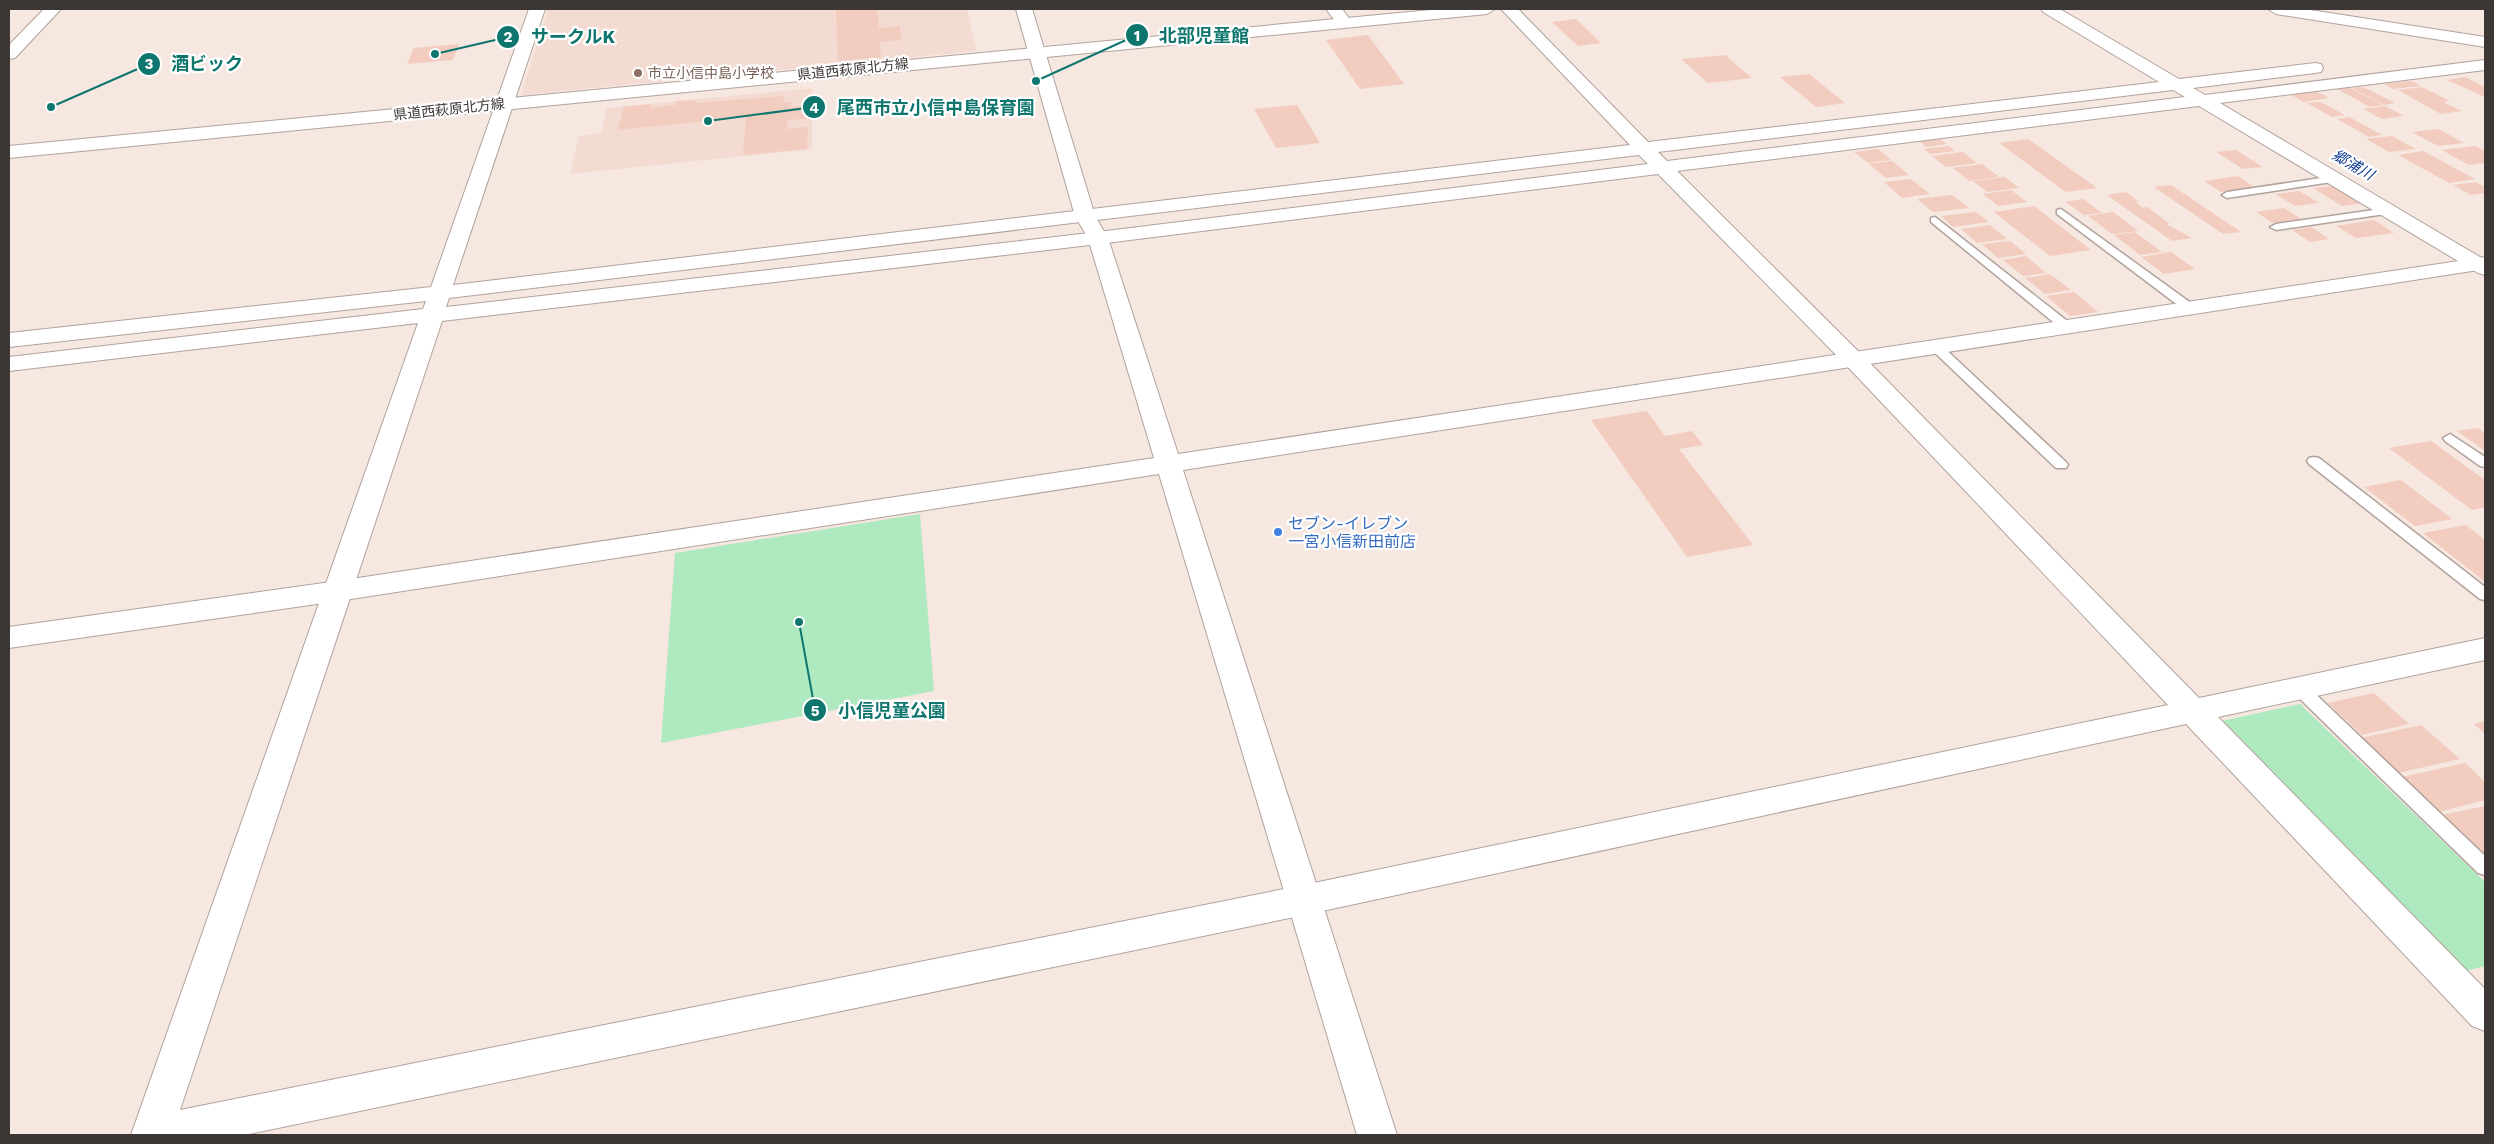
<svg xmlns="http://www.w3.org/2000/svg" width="2494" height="1144" font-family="'Work Sans','Noto Sans JP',sans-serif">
<rect width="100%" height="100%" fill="#f6e7e1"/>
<g fill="#f3dbd2">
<polygon points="548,9 967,9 977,51 521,95"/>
<polygon points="812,88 812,149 570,174 579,136 601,133 607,108"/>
</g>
<g fill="#aee9bf">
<polygon points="920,514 934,691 661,743 675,553"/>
<polygon points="2300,704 2485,882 2485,966 2465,971 2222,721"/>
</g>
<g fill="#f2ccbe">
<polygon points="836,9 877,9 879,28 900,26 901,40 880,42 881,57 838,61"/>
<polygon points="1576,19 1601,43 1578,46 1552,22"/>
<polygon points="1368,35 1404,84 1360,89 1326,40"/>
<polygon points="459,44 453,60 407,64 414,48"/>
<polygon points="1725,55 1752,78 1708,83 1681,59"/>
<polygon points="1809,74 1845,103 1816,107 1780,77"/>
<polygon points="2465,77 2485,87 2485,97 2447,80"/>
<polygon points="2412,81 2421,86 2393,89 2384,84"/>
<polygon points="2363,87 2395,103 2384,105 2352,88"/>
<polygon points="2422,87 2450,101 2443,102 2462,111 2441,114 2398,90"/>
<polygon points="2350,88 2383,105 2370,107 2337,89"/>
<polygon points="2315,91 2329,98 2304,102 2290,94"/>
<polygon points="784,96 783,102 791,102 791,107 807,105 806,119 787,120 787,129 808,127 807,149 743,155 746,117 618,130 624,107 651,104 651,108 675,105 676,101 696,100 696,103"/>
<polygon points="2320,102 2345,115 2332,117 2307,103"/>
<polygon points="1297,105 1320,143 1276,148 1254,109"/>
<polygon points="2385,106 2404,116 2382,119 2363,109"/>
<polygon points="2349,117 2382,135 2369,137 2337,119"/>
<polygon points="2438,129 2464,143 2438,146 2412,132"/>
<polygon points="2392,136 2416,149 2389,152 2366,139"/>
<polygon points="1940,139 1947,144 1926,147 1919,141"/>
<polygon points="2028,139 2097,188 2066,192 1999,143"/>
<polygon points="1949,146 1955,151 1930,154 1924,149"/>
<polygon points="2475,146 2485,151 2485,163 2469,165 2442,150"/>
<polygon points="1878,149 1891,160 1868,163 1854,152"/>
<polygon points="2236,150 2263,167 2243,169 2216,152"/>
<polygon points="2423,151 2475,179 2449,183 2398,155"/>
<polygon points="1963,152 1977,163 1946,167 1932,156"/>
<polygon points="1892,161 1909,175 1886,178 1869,164"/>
<polygon points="1982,164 1999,177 1969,181 1953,168"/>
<polygon points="2238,176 2255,188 2221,192 2204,181"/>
<polygon points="2005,177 2019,188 1987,192 1973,181"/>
<polygon points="1911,179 1930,194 1902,198 1884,182"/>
<polygon points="2476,182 2485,187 2485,193 2471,195 2453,185"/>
<polygon points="2171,185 2241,232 2223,234 2154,187"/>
<polygon points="2333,186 2363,203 2342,206 2313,188"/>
<polygon points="2011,190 2027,202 1998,206 1983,194"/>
<polygon points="2299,191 2319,203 2295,206 2275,194"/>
<polygon points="2126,192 2139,202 2135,202 2143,208 2147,207 2170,224 2166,224 2192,238 2172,241 2107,195"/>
<polygon points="1952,195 1969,208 1933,212 1917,199"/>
<polygon points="2083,199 2102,213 2084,215 2065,202"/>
<polygon points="2034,206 2091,250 2050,256 1994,212"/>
<polygon points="2284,208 2301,219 2273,223 2256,212"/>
<polygon points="1976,212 1989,222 1953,227 1941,216"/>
<polygon points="2113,212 2138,231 2112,234 2088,216"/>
<polygon points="2374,220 2394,233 2356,238 2336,226"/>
<polygon points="1990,225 2007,239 1977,243 1961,229"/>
<polygon points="2311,227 2329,239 2310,242 2292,230"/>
<polygon points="2135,232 2162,252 2140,255 2114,235"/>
<polygon points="2010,241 2026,254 1998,258 1982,244"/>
<polygon points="2171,252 2195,269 2164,274 2141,257"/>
<polygon points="2026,256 2046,273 2023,276 2003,260"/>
<polygon points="2050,274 2071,290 2045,294 2025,278"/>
<polygon points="2074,292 2098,312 2070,316 2046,296"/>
<polygon points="1647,411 1665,436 1692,431 1703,445 1679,449 1753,545 1687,557 1591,420"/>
<polygon points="2478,428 2485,433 2485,451 2457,431"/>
<polygon points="2431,441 2485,480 2485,507 2472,510 2389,448"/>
<polygon points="2401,480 2452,519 2415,526 2364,487"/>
<polygon points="2466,525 2485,540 2485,582 2423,533"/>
<polygon points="2374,693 2409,724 2362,735 2328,703"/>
<polygon points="2485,721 2485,734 2474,724"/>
<polygon points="2421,725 2460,759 2398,773 2361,738"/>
<polygon points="2465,763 2485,782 2485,800 2439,812 2402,777"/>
<polygon points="2485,806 2485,853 2483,854 2442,815"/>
</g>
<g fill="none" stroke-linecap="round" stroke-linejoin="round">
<defs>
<g id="service">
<polygon points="2334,176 2339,179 2338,181 2227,198 2222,195 2227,192"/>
<polygon points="2388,208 2392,209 2392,213 2276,230 2270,227 2276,224"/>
<polygon points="2061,209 2195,306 2197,309 2195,312 2187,312 2057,214 2057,210"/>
<polygon points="1935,217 2071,324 2073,327 2071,330 2063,330 1931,222 1931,218"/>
<polygon points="1937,344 1941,345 2066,462 2068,465 2066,468 2056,468 1933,351 1931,348"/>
<polygon points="2450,434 2485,457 2485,467 2480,466 2445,441 2443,438"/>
<polygon points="2314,457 2319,458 2485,587 2485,600 2480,599 2309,464 2307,461 2309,458"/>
<polygon points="2299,682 2305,684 2485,856 2485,875 2478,873 2293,692 2291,688 2293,684"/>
</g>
<g id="minor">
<polygon points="44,9 61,9 15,58 9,59 9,45"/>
<path d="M529 9H545L453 285 1630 145 1501 9H1518L1648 142 2159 82 2043 12 2041 9H2060L2179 79 2315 63 2321 64 2323 68 2321 72 2315 73 2193 88 2205 95 2485 60V70L2220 103 2485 260V275L2478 273 2199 106 1677 171 1862 355 2199 698 2485 638V660L2218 717 2485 989V1031L2472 1026 2186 724 1304 915 244 1135H131L418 323 9 371V357L423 309 426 301 9 347V333L431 287ZM2173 90 2185 97 1667 161 1658 152ZM1639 155 1648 164 1098 232 446 307 449 298ZM1658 174 1846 365 2168 705 1304 885 180 1110 442 321 1098 244Z"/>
<polygon points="1326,9 1342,9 1352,22 1344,27 1338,25"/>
</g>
<polygon id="tertiary" points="1016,9 1032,9 1095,216 1108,238 1178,454 2485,257 2485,269 1183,470 1397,1135 1357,1135 1159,474 338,601 9,648 9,627 338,581 1154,458 1088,238 1075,216"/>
<g id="secondary">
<polygon points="1441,9 1495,9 1487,14 9,158 9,146"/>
<polygon points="2268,9 2304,9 2485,37 2485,47 2276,14"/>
</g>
</defs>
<use href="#service" stroke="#b1a29c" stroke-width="3"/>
<use href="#minor" stroke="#b1a29c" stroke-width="2"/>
<use href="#tertiary" stroke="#b1a29c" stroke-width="2"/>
<use href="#secondary" stroke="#b1a29c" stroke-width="2"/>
<use href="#service" fill="#fff" fill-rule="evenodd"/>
<use href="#minor" fill="#fff" fill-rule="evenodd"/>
<use href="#tertiary" fill="#fff" fill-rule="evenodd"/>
<use href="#secondary" fill="#fff" fill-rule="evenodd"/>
</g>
<circle fill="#8d6e63" stroke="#fff" stroke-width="2" cx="638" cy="73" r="5"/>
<circle fill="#3f7fe0" stroke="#fff" stroke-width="2" cx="1278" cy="532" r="5"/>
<g text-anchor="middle" stroke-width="4.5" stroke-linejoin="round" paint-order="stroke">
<g font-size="14" fill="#3c3634" stroke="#fff">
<text transform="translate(853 69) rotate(-6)" y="5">県道西萩原北方線</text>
<text transform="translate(449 109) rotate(-6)" y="5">県道西萩原北方線</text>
</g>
<g font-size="14" fill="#785e54" stroke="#fff" text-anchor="start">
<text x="648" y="78">市立小信中島小学校</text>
</g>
<g font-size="15" font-style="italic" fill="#143e94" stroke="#fff">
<text transform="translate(2353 165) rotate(30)" y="5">郷浦川</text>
</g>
<g font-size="16" fill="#366cbe" stroke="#fff" text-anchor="start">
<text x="1288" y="529">セブン-イレブン<tspan x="1288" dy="18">一宮小信新田前店</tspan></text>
</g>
</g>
<path fill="none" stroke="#0f766e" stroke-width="2" d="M1036 81L1137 35M435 54L508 37M51 107L149 64M708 121L814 107M799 622L815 710"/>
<g fill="#0f766e" stroke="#fff" stroke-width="2">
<circle cx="1036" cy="81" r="5"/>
<circle cx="435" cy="54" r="5"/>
<circle cx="51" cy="107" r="5"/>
<circle cx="708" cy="121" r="5"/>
<circle cx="799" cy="622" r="5"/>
<circle cx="1137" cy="35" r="12"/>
<circle cx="508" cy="37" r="12"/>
<circle cx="149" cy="64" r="12"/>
<circle cx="814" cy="107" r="12"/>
<circle cx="815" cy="710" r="12"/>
</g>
<g font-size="15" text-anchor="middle" font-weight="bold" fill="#fff">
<text x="1137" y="41">1</text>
<text x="508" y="42">2</text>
<text x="149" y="69">3</text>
<text x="814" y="113">4</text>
<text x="815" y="716">5</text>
</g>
<g font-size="18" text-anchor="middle" font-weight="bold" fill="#0f766e" stroke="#fff" stroke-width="4.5" stroke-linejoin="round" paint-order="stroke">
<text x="1204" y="42">北部児童館</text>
<text x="573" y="43">サークルK</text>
<text x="207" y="70">酒ビック</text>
<text x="936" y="114">尾西市立小信中島保育園</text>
<text x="892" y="717">小信児童公園</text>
</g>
<rect width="2494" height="1144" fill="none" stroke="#3c3634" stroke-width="20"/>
</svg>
